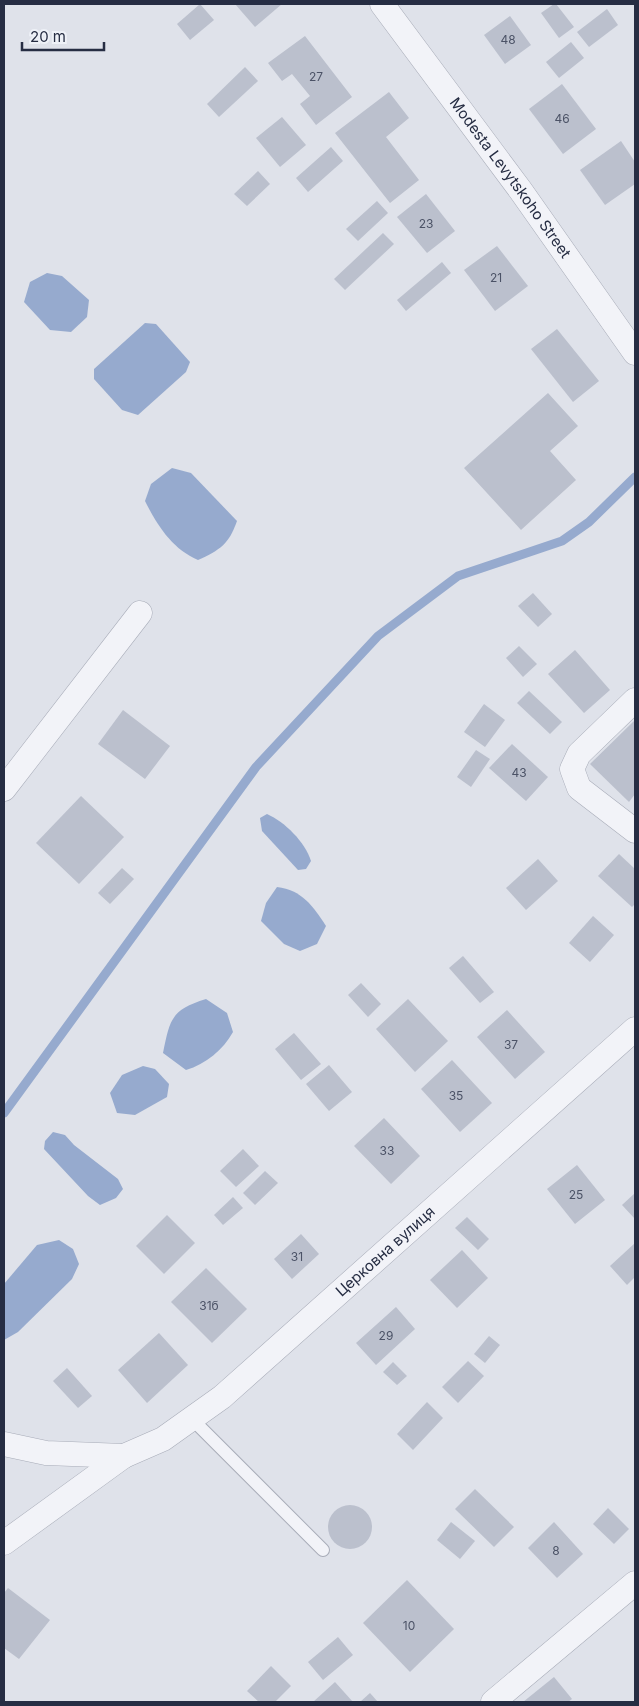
<svg xmlns="http://www.w3.org/2000/svg" width="639" height="1706" font-family="Inter,sans-serif">
<rect width="100%" height="100%" fill="#dfe2ea"/>
<g fill="#96aace">
<polygon points="47,273 62,276 89,300 87,317 71,332 50,330 24,302 30,282"/>
<polygon points="145,323 156,324 190,362 186,372 138,415 122,410 94,379 94,369"/>
<path d="M172 468 191 473 237 521C229 544 220 550 198 560 172 549 157 525 145 501L151 484Z"/>
<path d="M267 814C285 822 305 842 311 861L306 869 298 870 262 831 260 818Z"/>
<path d="M277 887C302 890 313 906 326 926L317 944 300 951 284 944 261 921 266 903Z"/>
<path d="M206 999 227 1013 233 1032C223 1050 206 1064 186 1070L163 1053C170 1019 171 1010 206 999Z"/>
<polygon points="143,1066 155,1069 169,1084 167,1097 135,1115 117,1113 110,1093 122,1075"/>
<polygon points="53,1132 65,1135 74,1145 118,1179 123,1189 116,1198 100,1205 88,1196 44,1149 45,1141"/>
<polygon points="59,1240 73,1249 79,1264 72,1279 18,1332 4,1340 4,1284 37,1245"/>
</g>
<g fill="none" stroke-linecap="round" stroke-linejoin="round">
<polyline stroke="#96aace" stroke-width="9" points="4,1113 256,767 378,636 458,576 562,541 589,522 635,477"/>
</g>
<g fill="#bbc0cd">
<polygon points="200,4 214,20 190,40 177,24"/>
<polygon points="235,4 282,4 255,27"/>
<polygon points="554,4 556,4 574,27 559,38 541,13"/>
<polygon points="607,9 618,25 589,47 577,32"/>
<polygon points="510,16 531,45 505,64 484,35"/>
<polygon points="305,36 352,97 316,125 300,104 310,96 292,74 282,81 268,63"/>
<polygon points="571,42 584,58 559,78 546,62"/>
<polygon points="245,67 258,81 219,117 207,104"/>
<polygon points="562,84 596,129 563,154 529,109"/>
<polygon points="389,92 409,118 386,137 419,180 390,203 335,133"/>
<polygon points="282,117 306,145 280,167 256,138"/>
<polygon points="621,141 635,162 635,184 605,205 580,170"/>
<polygon points="331,147 343,161 308,192 296,178"/>
<polygon points="258,171 270,184 247,206 234,194"/>
<polygon points="426,194 455,231 427,253 397,217"/>
<polygon points="377,201 388,213 358,241 346,229"/>
<polygon points="383,233 394,244 345,290 334,279"/>
<polygon points="497,246 528,286 495,311 464,270"/>
<polygon points="442,262 451,273 406,311 397,300"/>
<polygon points="557,329 599,381 573,402 531,349"/>
<polygon points="548,393 578,426 550,451 576,480 521,530 464,468"/>
<polygon points="533,593 552,614 538,627 518,606"/>
<polygon points="519,646 537,664 523,677 506,658"/>
<polygon points="575,650 610,690 584,713 548,674"/>
<polygon points="529,691 562,722 550,734 517,703"/>
<polygon points="484,704 505,720 485,747 464,732"/>
<polygon points="123,710 170,746 145,779 98,744"/>
<polygon points="635,720 635,794 629,802 590,764"/>
<polygon points="512,744 548,777 526,801 489,768"/>
<polygon points="476,750 490,759 471,787 457,777"/>
<polygon points="81,796 124,837 79,884 36,843"/>
<polygon points="619,854 635,869 635,904 632,907 598,876"/>
<polygon points="538,859 558,881 526,910 506,888"/>
<polygon points="122,868 134,879 110,904 98,893"/>
<polygon points="593,916 614,935 590,962 569,943"/>
<polygon points="463,956 494,992 480,1003 449,968"/>
<polygon points="361,983 381,1004 368,1017 348,995"/>
<polygon points="408,999 448,1041 415,1072 376,1029"/>
<polygon points="507,1010 545,1052 515,1079 477,1037"/>
<polygon points="294,1033 321,1064 301,1080 275,1049"/>
<polygon points="452,1060 492,1103 460,1132 421,1089"/>
<polygon points="329,1065 352,1092 329,1111 306,1084"/>
<polygon points="384,1118 420,1156 391,1184 354,1146"/>
<polygon points="243,1149 259,1166 236,1187 220,1171"/>
<polygon points="577,1165 605,1200 575,1224 547,1189"/>
<polygon points="265,1171 278,1183 255,1205 243,1193"/>
<polygon points="635,1193 635,1219 622,1205"/>
<polygon points="233,1197 243,1208 223,1225 214,1215"/>
<polygon points="167,1215 195,1243 164,1274 136,1246"/>
<polygon points="467,1217 489,1239 478,1250 455,1228"/>
<polygon points="301,1234 319,1254 292,1279 274,1259"/>
<polygon points="635,1243 635,1277 627,1285 610,1266"/>
<polygon points="462,1250 488,1278 457,1308 430,1280"/>
<polygon points="206,1268 247,1309 212,1343 171,1302"/>
<polygon points="396,1307 415,1329 376,1365 356,1343"/>
<polygon points="159,1333 188,1365 147,1403 118,1370"/>
<polygon points="489,1336 500,1345 485,1363 474,1354"/>
<polygon points="468,1361 484,1376 458,1403 442,1387"/>
<polygon points="393,1362 407,1376 397,1385 383,1372"/>
<polygon points="67,1368 92,1396 78,1408 53,1381"/>
<polygon points="427,1402 443,1418 413,1450 397,1434"/>
<polygon points="475,1489 514,1527 494,1547 455,1509"/>
<circle cx="350" cy="1527" r="22"/>
<polygon points="608,1508 629,1529 614,1544 593,1524"/>
<polygon points="451,1522 475,1541 460,1559 437,1540"/>
<polygon points="554,1522 583,1554 557,1578 528,1548"/>
<polygon points="407,1580 454,1629 410,1672 363,1623"/>
<polygon points="8,1588 50,1620 19,1659 4,1648 4,1593"/>
<polygon points="338,1637 353,1655 323,1680 308,1662"/>
<polygon points="271,1666 291,1686 275,1702 259,1702 247,1691"/>
<polygon points="554,1677 572,1699 568,1702 523,1702"/>
<polygon points="335,1682 353,1702 313,1702"/>
<polygon points="370,1693 378,1702 360,1702"/>
</g>
<g fill="none" stroke-linecap="round" stroke-linejoin="round">
<defs>
<polyline id="lane" points="191,1418 323,1550"/>
<g id="street">
<path id="s1" d="M382 4 521 191 635 353"/>
<polyline points="635,700 579,754 572,769 579,788 635,831"/>
<polyline points="4,789 140,613"/>
<polyline points="4,1444 46,1453 124,1456"/>
<path id="s2" d="M4 1543 124 1456 163 1439 222 1397 635 1029"/>
<polyline points="493,1702 635,1583"/>
</g>
</defs>
<use href="#lane" stroke="#a8acb8" stroke-width="14"/>
<use href="#street" stroke="#a8acb8" stroke-width="25"/>
<use href="#lane" stroke="#f2f3f8" stroke-width="12"/>
<use href="#street" stroke="#f2f3f8" stroke-width="24"/>
</g>
<g text-anchor="middle" stroke-width="4" stroke-linejoin="round" paint-order="stroke">
<g font-size="12" fill="#4b5266">
<text x="508" y="44">48</text>
<text x="316" y="81">27</text>
<text x="562" y="123">46</text>
<text x="426" y="228">23</text>
<text x="496" y="282">21</text>
<text x="519" y="777">43</text>
<text x="511" y="1049">37</text>
<text x="456" y="1100">35</text>
<text x="387" y="1155">33</text>
<text x="576" y="1199">25</text>
<text x="297" y="1261">31</text>
<text x="209" y="1310">31б</text>
<text x="386" y="1340">29</text>
<text x="556" y="1555">8</text>
<text x="409" y="1630">10</text>
</g>
<g font-size="15" fill="#262d43" stroke="#eef1f7">
<text dy="5" stroke="none"><textPath href="#s1" startOffset="216">Modesta Levytskoho Street</textPath></text>
<text dy="5" stroke="none"><textPath href="#s2" startOffset="482">Церковна вулиця</textPath></text>
</g>
</g>
<rect width="639" height="1706" fill="none" stroke="#262d43" stroke-width="10"/>
<path d="M22 42v8h82v-8" fill="none" stroke="#262d43" stroke-width="2.5"/>
<text x="30" y="42" font-size="15" fill="#262d43" stroke="#eef1f7" stroke-width="4" paint-order="stroke">20 m</text>
</svg>
